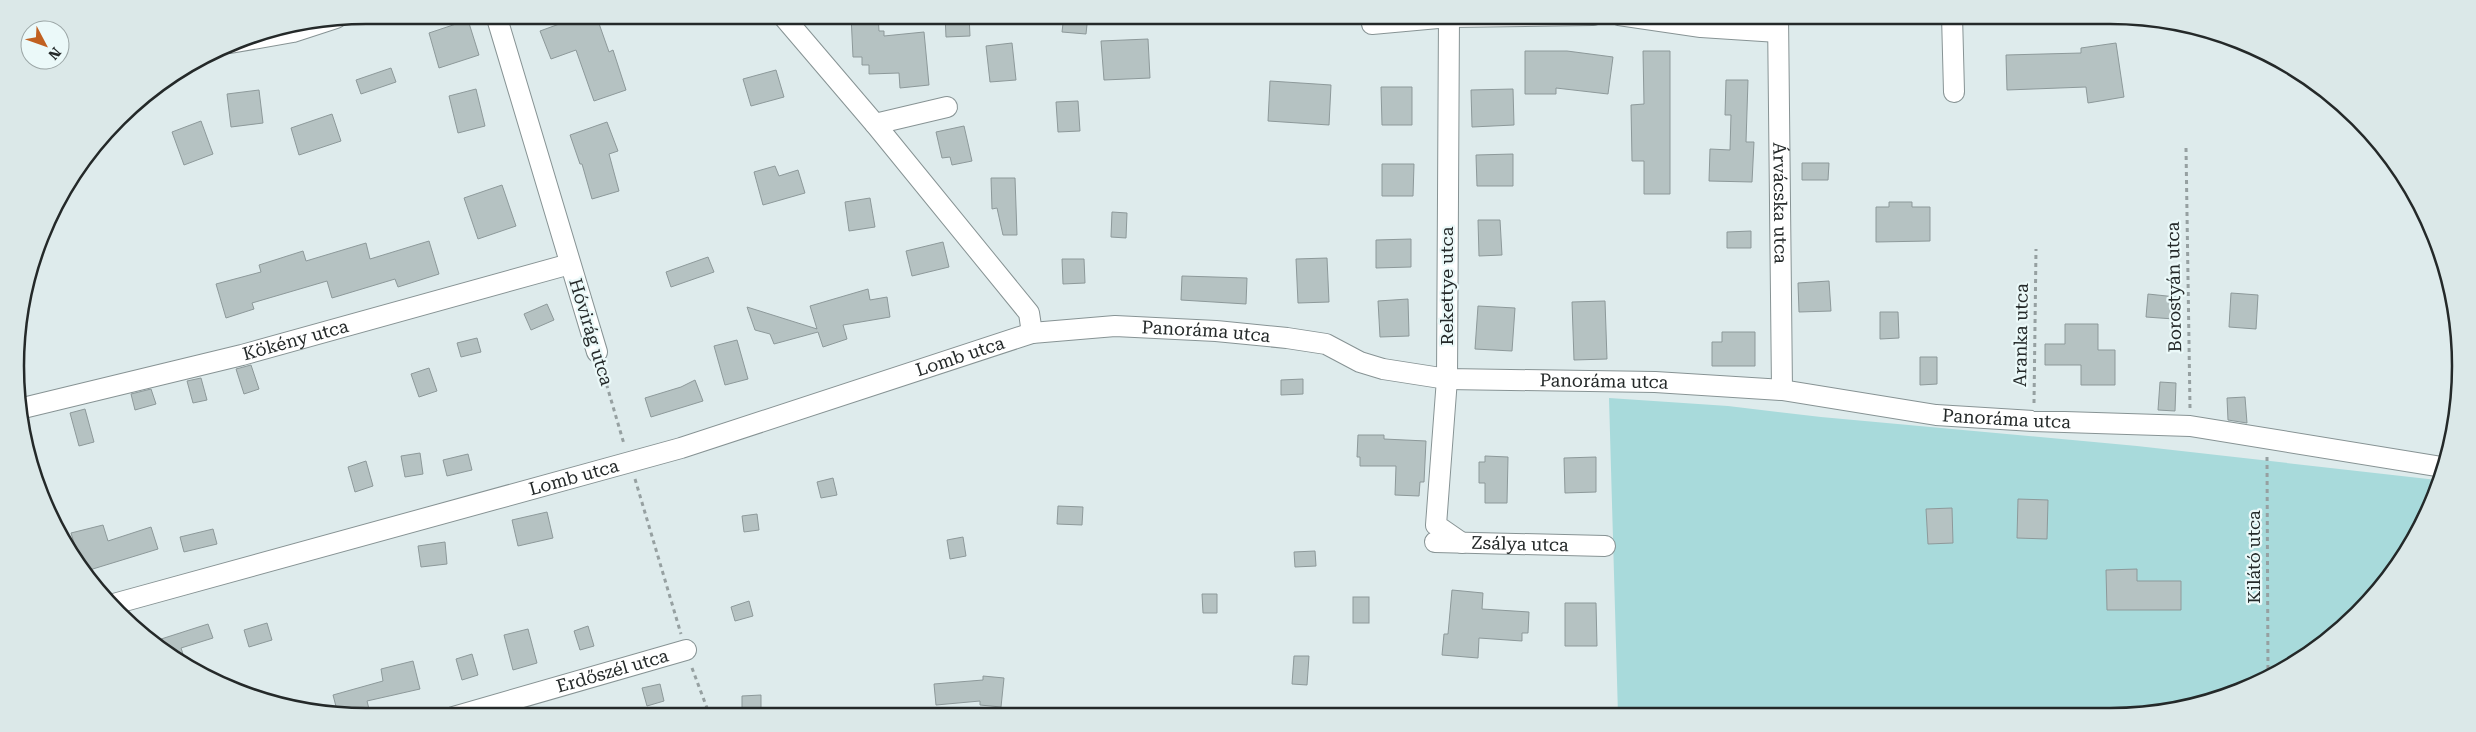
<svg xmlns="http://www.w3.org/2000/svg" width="2476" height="732" font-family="'Roboto Serif',serif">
<rect width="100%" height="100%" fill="#deebec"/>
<polygon fill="#a8dadb" points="1609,398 1728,406 1821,417 2137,446 2437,480 2414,542 2342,630 2245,690 2156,714 1618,715"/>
<g fill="#b5c2c2" stroke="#8d999a">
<polygon points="584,15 596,15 609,52 613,50 626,90 594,101 576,50 551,59 540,31"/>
<polygon points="851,15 878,15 879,31 884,31 884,36 924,32 929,85 900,88 899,73 869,74 869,65 862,65 862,57 853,57"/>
<polygon points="945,15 969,15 970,36 946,37"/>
<polygon points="1064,15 1088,15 1086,34 1062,32"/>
<polygon points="468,20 479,55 439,68 429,33"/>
<polygon points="1148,39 1150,78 1104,80 1101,41"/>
<polygon points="1012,43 1016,80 990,82 986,46"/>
<polygon points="2116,43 2124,97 2088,103 2086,87 2007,90 2006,55 2081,53 2081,48"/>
<polygon points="1525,51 1567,51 1613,57 1608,94 1556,88 1556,94 1525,94"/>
<polygon points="1643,51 1670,51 1670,194 1644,194 1644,161 1632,161 1631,105 1644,104"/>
<polygon points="391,68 396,82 361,94 356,80"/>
<polygon points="776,70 784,97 751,106 743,79"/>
<polygon points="1726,80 1748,80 1746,142 1754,142 1752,182 1709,181 1710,149 1730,150 1731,115 1725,115"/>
<polygon points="1270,81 1331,85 1329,125 1268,121"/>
<polygon points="1381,87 1412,87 1412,125 1382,125"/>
<polygon points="476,89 485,126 458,133 449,96"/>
<polygon points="1513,89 1514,125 1472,127 1471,90"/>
<polygon points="259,90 263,123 231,127 227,94"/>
<polygon points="1078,101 1080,131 1058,132 1056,102"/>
<polygon points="332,114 341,141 299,155 291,128"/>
<polygon points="201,121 213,154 184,165 172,132"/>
<polygon points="607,122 618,151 609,154 619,191 592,199 582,164 580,164 570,135"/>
<polygon points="964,126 972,161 952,165 950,157 942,158 936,132"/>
<polygon points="1513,154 1513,186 1477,186 1476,155"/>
<polygon points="1802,163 1829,163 1828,180 1802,180"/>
<polygon points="1382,164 1414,164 1413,196 1382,196"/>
<polygon points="775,166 779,176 798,170 805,193 763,205 754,172"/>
<polygon points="991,178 1015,178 1017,235 1003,235 997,208 992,209"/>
<polygon points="502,185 516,226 478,239 464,198"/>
<polygon points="870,198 875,227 849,231 845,202"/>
<polygon points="1889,202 1912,202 1912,207 1930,207 1930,241 1876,242 1876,207 1889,207"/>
<polygon points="1112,212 1127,213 1126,238 1111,237"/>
<polygon points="1478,220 1500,220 1502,255 1479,256"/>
<polygon points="1751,231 1751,248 1727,248 1727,232"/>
<polygon points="1411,239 1411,267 1376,268 1376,240"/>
<polygon points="429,241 439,274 398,287 395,279 332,298 327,281 252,303 254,309 226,318 216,284 261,272 259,265 303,251 306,261 366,243 370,259"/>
<polygon points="943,242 949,267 912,276 906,251"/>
<polygon points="708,257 714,272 671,287 666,272"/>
<polygon points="1327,258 1329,302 1298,303 1296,259"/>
<polygon points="1062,259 1084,259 1085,283 1063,284"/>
<polygon points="1182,276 1247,278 1246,304 1181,300"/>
<polygon points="1829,281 1831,311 1799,312 1798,283"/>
<polygon points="868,289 870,300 887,297 890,317 843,325 847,339 823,347 818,332 774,344 770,334 755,330 747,307 817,329 810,306"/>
<polygon points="2231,293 2258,295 2256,329 2229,327"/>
<polygon points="2148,294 2176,297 2174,319 2146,317"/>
<polygon points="1408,299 1409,336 1380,337 1378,301"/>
<polygon points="1605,301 1607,359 1574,360 1572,302"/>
<polygon points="547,304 554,320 531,330 524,314"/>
<polygon points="1478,306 1515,308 1512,351 1475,349"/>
<polygon points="1880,312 1898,312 1899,338 1880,339"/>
<polygon points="2065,324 2098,324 2098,350 2115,350 2115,385 2081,385 2081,365 2045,365 2045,344 2065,344"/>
<polygon points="1722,332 1755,332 1755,366 1712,366 1712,342 1722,342"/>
<polygon points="477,338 481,352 461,357 457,343"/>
<polygon points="737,340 748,379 725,385 714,346"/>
<polygon points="1920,357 1937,357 1937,384 1920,385"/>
<polygon points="251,365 259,389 244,394 236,369"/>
<polygon points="429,368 437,391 419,397 411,374"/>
<polygon points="201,378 207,400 193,403 187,381"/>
<polygon points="1303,379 1303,394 1281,395 1281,380"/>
<polygon points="695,380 703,401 651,417 645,398 681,387"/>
<polygon points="2160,382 2176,383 2175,411 2158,410"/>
<polygon points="151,389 156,404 135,410 131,394"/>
<polygon points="2245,397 2247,423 2228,420 2227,398"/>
<polygon points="85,409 94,442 79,446 70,413"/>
<polygon points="1358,435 1384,435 1384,439 1426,441 1424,482 1420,482 1419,496 1395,495 1396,466 1360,466 1360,457 1357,457"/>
<polygon points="420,453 423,474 405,477 401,456"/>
<polygon points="468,454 472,470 447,476 443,460"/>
<polygon points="1485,456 1508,457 1507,503 1485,503 1485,483 1479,483 1479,462 1485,462"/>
<polygon points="1596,457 1596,492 1565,493 1564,458"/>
<polygon points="366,461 373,486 355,492 348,467"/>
<polygon points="833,478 837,495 821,498 817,482"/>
<polygon points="2018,499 2048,500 2047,539 2017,538"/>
<polygon points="1058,506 1083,507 1082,525 1057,524"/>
<polygon points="1952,508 1953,543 1928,544 1926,509"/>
<polygon points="547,512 553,538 518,546 512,520"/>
<polygon points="757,514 759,530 744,532 742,516"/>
<polygon points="103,525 108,541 151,527 158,549 83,572 71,533"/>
<polygon points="213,529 217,544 184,552 180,537"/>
<polygon points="963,537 966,556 950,559 947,540"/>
<polygon points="445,542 447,564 421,567 418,546"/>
<polygon points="1315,551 1316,566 1295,567 1294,552"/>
<polygon points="2137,569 2137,581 2181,581 2181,610 2107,610 2106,570"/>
<polygon points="1452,590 1483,593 1482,609 1529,612 1528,633 1522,633 1522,641 1479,638 1478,658 1442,655 1444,634 1448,634"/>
<polygon points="1202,594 1217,594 1217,613 1203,613"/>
<rect x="1353" y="597" width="16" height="26"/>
<polygon points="749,601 753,616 735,621 731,607"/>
<polygon points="1565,603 1596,603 1597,646 1565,646"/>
<polygon points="267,623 272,640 249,647 244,630"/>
<polygon points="208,624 213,638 181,648 187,666 161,650 158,640"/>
<polygon points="588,626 594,646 580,650 574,631"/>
<polygon points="528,629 537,663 513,670 504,635"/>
<polygon points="472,654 478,675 462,680 456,659"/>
<polygon points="1294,656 1309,656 1307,685 1292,684"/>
<polygon points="413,661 420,689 367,701 369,709 348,715 338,714 333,695 383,681 381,669"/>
<polygon points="983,676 1004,678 1001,707 980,705 980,701 936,705 934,684 983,680"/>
<polygon points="660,684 664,701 647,706 642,688"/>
<polygon points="761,695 761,713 742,714 742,696"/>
</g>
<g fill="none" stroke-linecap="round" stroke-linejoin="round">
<defs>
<g id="minor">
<polyline points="496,15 597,352"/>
<polyline points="782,15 875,124 1029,313 1032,333"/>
<polyline points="1449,15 1447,379 1436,525 1462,543"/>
<polyline points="1619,15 1701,27 1778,32"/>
<path id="s1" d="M1778 15 1782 390"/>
<polyline points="1952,15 1954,92"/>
<polyline points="1372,24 1449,17 1593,15"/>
<polyline points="230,43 293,32 336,18"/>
<polyline points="875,124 947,107"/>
<path id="s2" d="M19 409 242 355 570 264"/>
<path id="s3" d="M1435 542 1605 546"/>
<path id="s4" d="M110 605 681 448 1032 333 1115 326 1216 331 1287 338 1326 344 1360 362 1383 369 1447 379 1655 382 1782 390 1936 415 2033 421 2190 426 2442 467"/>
<path id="s5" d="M453 717 686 650"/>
</g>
</defs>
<use href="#minor" stroke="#879394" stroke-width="22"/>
<g stroke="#96a0a1" stroke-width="3" stroke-dasharray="4 4" stroke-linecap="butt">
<polyline points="2186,148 2190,408"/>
<polyline points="602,369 624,444"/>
<polyline points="2034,403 2036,249"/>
<polyline points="2267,457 2268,676"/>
<polyline points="635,479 681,634"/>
<polyline points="692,668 710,716"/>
</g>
<use href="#minor" stroke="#fff" stroke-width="20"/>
</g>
<g text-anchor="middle" stroke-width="4.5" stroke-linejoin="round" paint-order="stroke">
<g font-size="18" fill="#242929" stroke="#ebf9f9">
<text dy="6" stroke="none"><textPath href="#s1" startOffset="188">Árvácska utca</textPath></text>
<text transform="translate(1447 286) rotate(-90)" y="6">Rekettye utca</text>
<text transform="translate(2174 287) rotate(-91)" y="6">Borostyán utca</text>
<text transform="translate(591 332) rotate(73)" y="6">Hóvirág utca</text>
<text dy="6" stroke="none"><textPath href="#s4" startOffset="1136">Panoráma utca</textPath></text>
<text transform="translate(2021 335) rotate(-89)" y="6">Aranka utca</text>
<text dy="6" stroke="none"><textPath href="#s2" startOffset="285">Kökény utca</textPath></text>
<text dy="6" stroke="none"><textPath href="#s4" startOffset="886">Lomb utca</textPath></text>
<text dy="6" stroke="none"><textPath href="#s4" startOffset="1541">Panoráma utca</textPath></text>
<text dy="6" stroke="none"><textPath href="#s4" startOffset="1946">Panoráma utca</textPath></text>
<text dy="6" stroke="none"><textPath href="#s4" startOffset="481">Lomb utca</textPath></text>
<text dy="6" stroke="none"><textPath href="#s3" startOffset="85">Zsálya utca</textPath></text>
<text transform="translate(2254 557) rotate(-90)" y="6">Kilátó utca</text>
<text dy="6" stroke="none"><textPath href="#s5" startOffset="166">Erdőszél utca</textPath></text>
</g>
</g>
<path d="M0 0H2476V732H0ZM366 24H2110A342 342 0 0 1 2452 366V366A342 342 0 0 1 2110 708H366A342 342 0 0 1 24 366V366A342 342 0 0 1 366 24Z" fill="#dbe8e8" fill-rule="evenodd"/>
<path fill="none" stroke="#242929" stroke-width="2.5" d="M366 24H2110A342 342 0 0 1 2452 366V366A342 342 0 0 1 2110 708H366A342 342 0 0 1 24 366V366A342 342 0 0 1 366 24Z"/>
<g transform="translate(45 45) rotate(131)"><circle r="24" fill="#ebf9f9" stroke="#9ba6a6"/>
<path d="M0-4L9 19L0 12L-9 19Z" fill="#c16020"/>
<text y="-8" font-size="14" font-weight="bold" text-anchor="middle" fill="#242929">N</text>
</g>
</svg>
